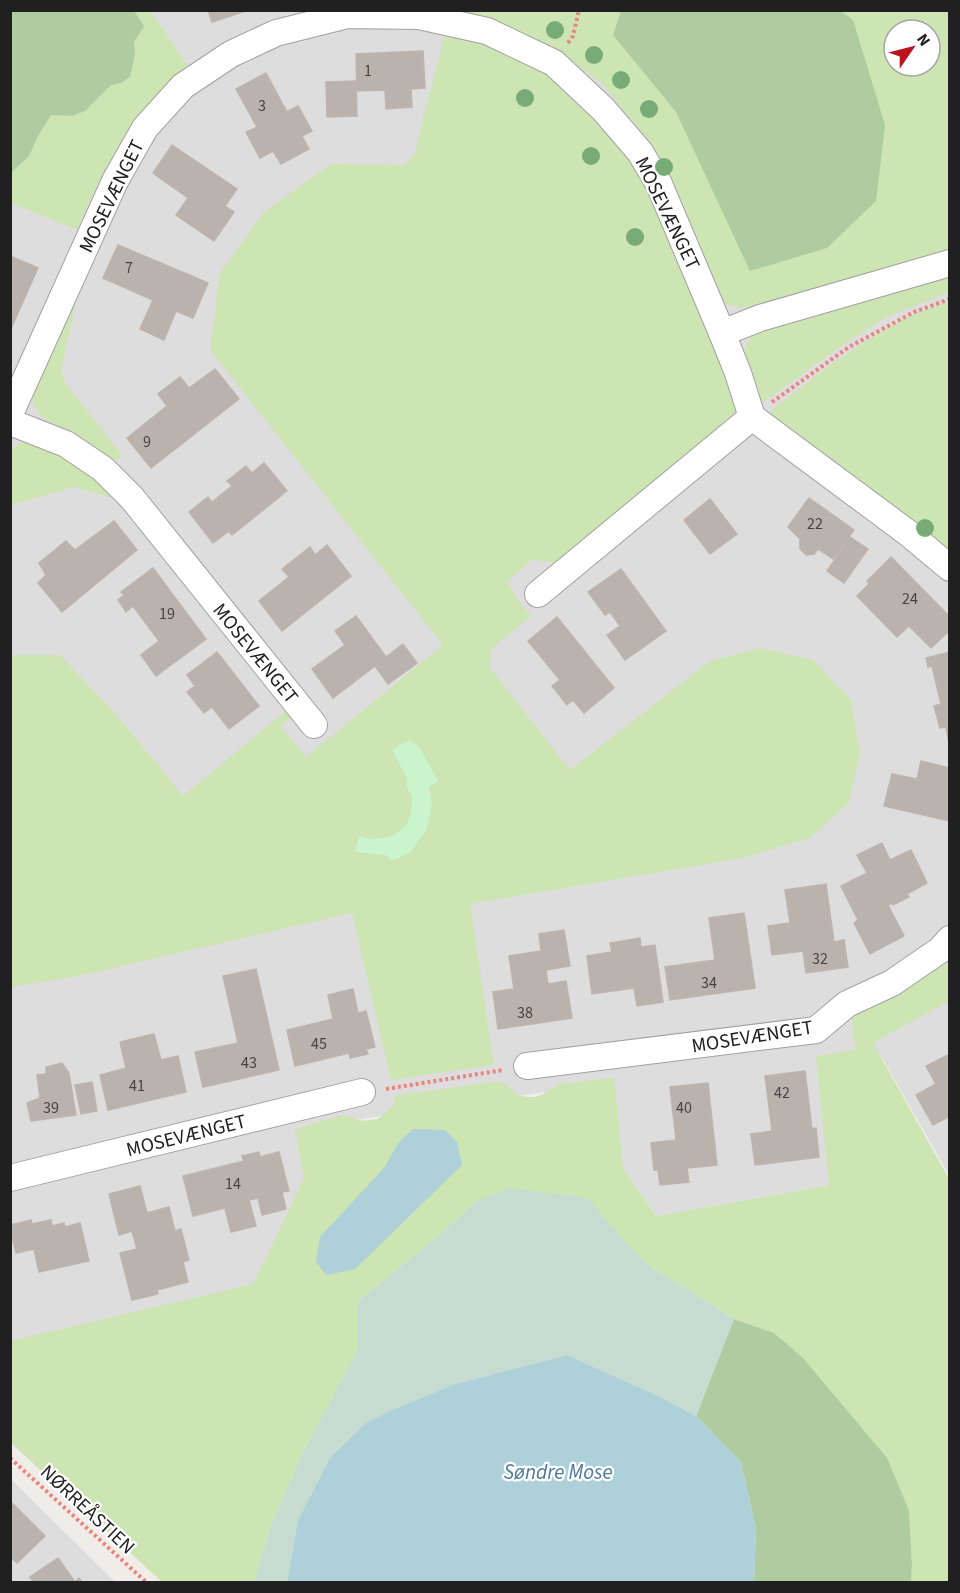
<svg xmlns="http://www.w3.org/2000/svg" width="960" height="1593" font-family="'Source Sans 3',sans-serif">
<rect width="100%" height="100%" fill="#f0ede8"/>
<g fill="#dedddd" fill-rule="evenodd">
<path d="M11 11H949V1175L880 1054 823 1058 829 1185 656 1216 623 1168 605 1083 295 1129 310 1174 253 1291 11 1359ZM894 30H930V66H894Z"/>
<polygon points="11,1479 115,1582 11,1582"/>
</g>
<g fill="#cde4b3" fill-rule="evenodd">
<polygon points="134,11 151,11 190,70 148,108 118,147 124,150 107,182 99,180 77,230 11,203 10,173 29,156 38,136 51,115 72,116 85,111 111,85 121,83 130,77 135,54 134,42 144,26"/>
<path d="M455 11H621L613 35 676 112 750 270 853 20 839 11H949V250L757 306 741 308 724 303 709 276 671 177 664 180 647 150 653 145 601 83 581 68 522 33 486 19ZM894 30H930V66H894Z"/>
<path d="M446 29 502 46 576 90 639 166 735 395 736 412 726 428 558 563 532 560 507 581 518 600 531 616 491 649 490 668 570 770 710 661 760 648 813 660 851 700 860 752 849 803 810 838 742 858 470 904 494 1065 391 1080 352 913 74 977 11 987V655H60L119 718 183 796 289 708 295 714 280 726 306 757 443 645 210 350 220 273 264 212 331 164 404 165 414 156ZM392 750 429 786 432 804 427 829 355 852 359 836 369 839 382 838 394 835 406 825 411 815 412 796 406 786 407 778Z"/>
<path d="M949 275V292L889 316 851 339 762 403C754 383 734 354 753 335 756 332 762 330 765 327Z"/>
<polygon points="80,283 61,371 65,383 122,455 116,461 40,416 32,399 33,391"/>
<polygon points="949,301 949,551 945,546 941,552 915,529 917,523 771,415 770,411 830,365 872,337 912,315"/>
<polygon points="24,441 73,456 118,498 110,497 74,487 11,505 11,448"/>
<polygon points="949,949 949,1001 873,1043 949,1179 949,1582 911,1582 912,1565 909,1511 774,1333 734,1319 644,1262 586,1198 477,1201 437,1237 358,1301 358,1350 302,1454 271,1526 254,1582 162,1582 11,1443 10,1341 253,1284 304,1179 295,1129 343,1115 362,1121 378,1119 393,1105 396,1095 501,1081 516,1094 527,1097 536,1097 543,1094 559,1084 614,1078 623,1168 656,1216 829,1185 816,1056 855,1050 851,1009"/>
</g>
<g fill="#afcba0">
<polygon points="11,10 134,11 144,26 134,42 135,54 130,77 121,83 111,85 85,111 72,116 51,115 38,136 29,156 11,173"/>
<polygon points="621,11 839,10 853,20 885,125 876,201 827,248 750,271 676,112 613,35"/>
<polygon points="734,1319 774,1333 803,1358 887,1458 909,1511 912,1565 911,1582 754,1582 756,1530 741,1462 696,1416"/>
</g>
<polygon fill="#c6dcd1" points="509,1188 587,1198 644,1262 734,1319 696,1416 658,1396 567,1355 452,1385 392,1410 330,1458 298,1520 287,1582 254,1582 271,1526 302,1454 358,1350 358,1301 437,1237 477,1201"/>
<polygon fill="#caf4cb" points="410,740 419,747 439,781 429,787 432,804 427,829 410,853 392,861 386,855 355,852 359,836 370,839 382,838 394,835 406,825 411,815 412,796 406,786 407,778 392,750"/>
<g fill="#add0d9">
<polygon points="413,1129 445,1130 457,1142 462,1165 355,1269 326,1275 316,1262 320,1237 384,1168 399,1142"/>
<polygon points="567,1355 658,1396 696,1416 741,1462 756,1530 754,1582 287,1582 298,1520 330,1458 366,1423 392,1410 452,1385"/>
</g>
<g fill="#b9b2ad" stroke="#c0b3ab" stroke-width="1.5">
<polygon points="208,10 245,10 246,11 212,22"/>
<polygon points="423,51 425,88 411,89 412,107 386,109 385,90 357,91 356,54"/>
<polygon points="266,73 287,112 298,106 312,131 302,136 309,149 281,164 273,151 260,158 246,132 257,127 236,89"/>
<polygon points="356,81 357,116 327,117 326,82"/>
<polygon points="172,145 237,189 225,206 234,212 214,241 176,215 188,198 153,173"/>
<polygon points="118,245 208,283 193,318 176,311 164,340 140,329 153,300 103,278"/>
<polygon points="10,256 38,268 10,331"/>
<polygon points="215,369 239,399 151,468 127,438 167,406 158,394 180,377 189,388"/>
<polygon points="264,463 287,491 232,535 229,531 213,543 189,512 208,497 212,502 232,486 227,481 246,466 252,473"/>
<polygon points="809,498 854,530 833,559 818,549 814,554 806,555 800,549 800,539 788,527"/>
<polygon points="710,499 737,534 710,554 684,520"/>
<polygon points="114,521 137,550 62,612 38,583 46,575 39,563 66,541 75,550"/>
<polygon points="850,537 868,549 844,583 827,571"/>
<polygon points="327,545 351,576 282,631 259,601 289,577 282,569 310,547 315,555"/>
<polygon points="891,557 950,617 950,630 931,648 909,626 897,637 857,596 869,584 867,581"/>
<polygon points="153,568 206,639 156,676 141,655 159,641 133,606 126,612 118,600 124,595 121,592"/>
<polygon points="621,569 666,631 625,660 607,635 620,626 610,612 605,615 588,592"/>
<polygon points="356,616 386,657 403,644 417,663 388,684 375,666 333,698 312,669 345,645 335,631"/>
<polygon points="557,617 614,688 584,713 573,700 567,705 552,686 560,680 528,641"/>
<polygon points="217,652 259,706 229,729 212,707 204,713 187,692 195,686 187,675"/>
<polygon points="950,652 950,743 949,743 946,727 940,728 934,706 941,704 932,666 928,667 926,658"/>
<polygon points="921,761 950,768 950,821 884,806 892,774 917,779"/>
<polygon points="882,843 890,860 911,850 927,883 907,894 909,897 893,905 892,903 888,905 904,936 870,954 854,923 858,920 841,886 867,873 857,855"/>
<polygon points="826,884 834,942 844,940 848,967 806,973 803,951 772,955 768,926 790,923 785,890"/>
<polygon points="744,913 755,988 670,1000 665,967 715,960 709,918"/>
<polygon points="564,930 570,966 546,970 548,984 566,981 572,1018 498,1029 493,992 514,989 509,956 541,951 539,934"/>
<polygon points="640,938 641,947 655,945 663,1002 637,1006 634,988 592,994 587,956 612,952 610,943"/>
<polygon points="256,969 279,1070 203,1087 195,1052 238,1043 223,976"/>
<polygon points="353,989 358,1013 366,1011 375,1047 366,1049 368,1054 350,1058 349,1053 295,1066 287,1030 333,1019 328,995"/>
<polygon points="154,1034 161,1060 178,1056 186,1092 108,1110 100,1075 126,1068 120,1042"/>
<polygon points="950,1054 950,1116 933,1125 916,1095 936,1084 926,1066"/>
<polygon points="62,1063 69,1073 76,1115 31,1121 27,1103 40,1098 37,1075 46,1074 46,1067"/>
<polygon points="805,1071 812,1129 816,1128 819,1157 755,1165 751,1134 772,1131 765,1076"/>
<polygon points="92,1082 97,1111 81,1114 75,1085"/>
<polygon points="708,1083 717,1165 687,1168 689,1182 660,1185 658,1170 654,1170 651,1143 676,1140 670,1087"/>
<polygon points="259,1152 260,1157 279,1152 289,1191 282,1192 286,1209 262,1215 258,1198 249,1200 256,1226 231,1232 225,1208 193,1216 183,1176 244,1161 242,1156"/>
<polygon points="140,1186 147,1213 169,1207 175,1231 181,1229 189,1260 183,1262 188,1282 157,1290 158,1294 132,1300 120,1253 137,1249 132,1231 119,1235 109,1194"/>
<polygon points="31,1220 32,1224 51,1220 52,1226 64,1223 65,1227 80,1223 89,1261 39,1272 34,1249 16,1253 10,1228 10,1225"/>
<polygon points="10,1501 45,1536 17,1563 10,1556"/>
<polygon points="58,1558 75,1582 79,1578 82,1582 33,1582 30,1577"/>
</g>
<g fill="none" stroke-linecap="round" stroke-linejoin="round">
<defs>
<g id="minor">
<polyline points="722,333 760,318 950,263"/>
<polyline points="10,414 115,181 145,128 183,86 231,54 276,33 348,15 419,16 487,31 554,63 603,109 640,152 659,184 722,333 738,373 752,417 908,533 950,568"/>
<polyline points="10,422 66,444 103,469 132,498 314,725"/>
<polyline points="538,594 752,417"/>
<polyline points="527,1066 816,1030 847,1004 892,983 940,950 950,939"/>
<polyline points="10,1178 362,1092"/>
</g>
</defs>
<use href="#minor" stroke="#a1a1a1" stroke-width="28"/>
<g stroke="#ec837c" stroke-width="4" stroke-dasharray="3 3" stroke-linecap="butt">
<polyline points="568,43 573,36 579,10"/>
<polyline points="772,402 849,347 914,312 950,299"/>
<polyline points="386,1089 503,1070"/>
<polyline points="10,1458 146,1582"/>
</g>
<use href="#minor" stroke="#fff" stroke-width="26"/>
</g>
<g fill="#79ab77">
<circle cx="555" cy="30" r="9"/>
<circle cx="594" cy="55" r="9"/>
<circle cx="621" cy="80" r="9"/>
<circle cx="525" cy="98" r="9"/>
<circle cx="649" cy="109" r="9"/>
<circle cx="591" cy="156" r="9"/>
<circle cx="664" cy="167" r="9"/>
<circle cx="635" cy="237" r="9"/>
<circle cx="925" cy="528" r="9"/>
</g>
<g text-anchor="middle" stroke-width="4.5" stroke-linejoin="round" paint-order="stroke">
<g font-size="16" fill="#464443">
<text x="368" y="76">1</text>
<text x="262" y="111">3</text>
<text x="129" y="273">7</text>
<text x="147" y="447">9</text>
<text x="815" y="529">22</text>
<text x="910" y="604">24</text>
<text x="167" y="619">19</text>
<text x="820" y="964">32</text>
<text x="709" y="988">34</text>
<text x="525" y="1018">38</text>
<text x="319" y="1049">45</text>
<text x="249" y="1068">43</text>
<text x="137" y="1091">41</text>
<text x="782" y="1098">42</text>
<text x="51" y="1113">39</text>
<text x="684" y="1113">40</text>
<text x="233" y="1189">14</text>
</g>
<g font-size="20" fill="#202020" stroke="#fff">
<text transform="translate(111 196) rotate(-64)" y="7">MOSEVÆNGET</text>
<text transform="translate(668 213) rotate(64)" y="7">MOSEVÆNGET</text>
<text transform="translate(256 653) rotate(51)" y="7">MOSEVÆNGET</text>
<text transform="translate(752 1036) rotate(-9)" y="7">MOSEVÆNGET</text>
<text transform="translate(186 1135) rotate(-14)" y="7">MOSEVÆNGET</text>
<text transform="translate(88 1509) rotate(43)" y="7">NØRREÅSTIEN</text>
</g>
<g font-size="21" font-style="italic" fill="#4e7798" stroke="#fff">
<text x="558" y="1479">Søndre Mose</text>
</g>
</g>
<rect width="960" height="1593" fill="none" stroke="#202020" stroke-width="24"/>
<g transform="translate(912 48) rotate(55)"><circle r="28" fill="#ffffff" stroke="#a6a6a6" stroke-width="1.5"/>
<path d="M0-4.5L10 22L0 15L-10 22Z" fill="#bc141c"/>
<text y="-9" font-size="16" font-weight="bold" text-anchor="middle" fill="#202020">N</text>
</g>
</svg>
